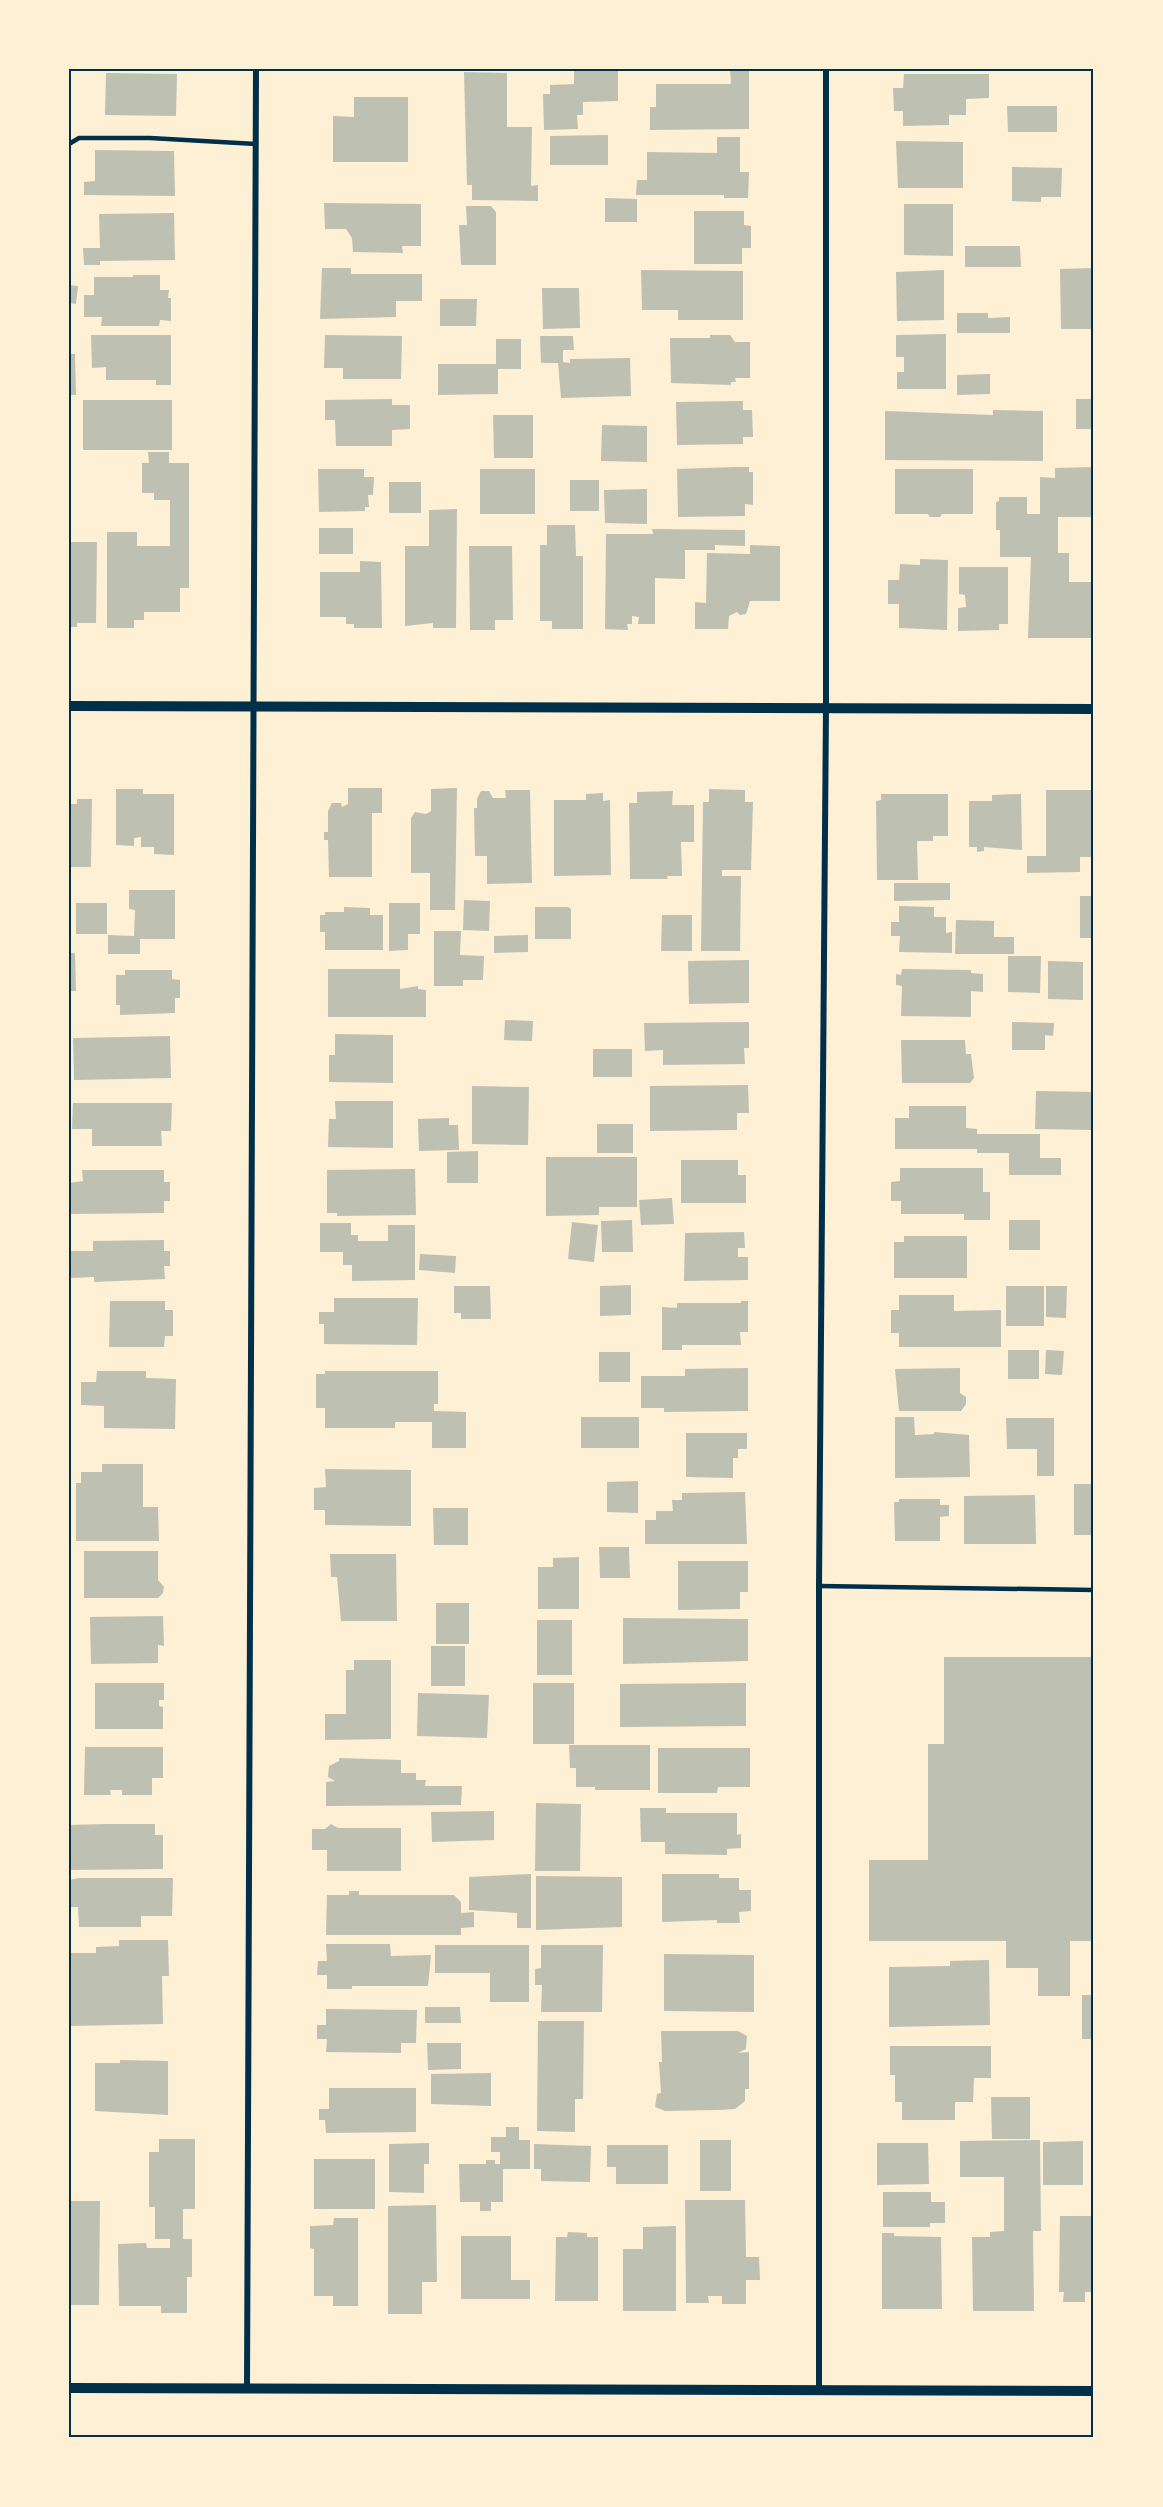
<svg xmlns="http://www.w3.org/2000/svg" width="1163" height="2507" viewBox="0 0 1163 2507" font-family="'Exo 2',sans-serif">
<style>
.building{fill:#bec0b2}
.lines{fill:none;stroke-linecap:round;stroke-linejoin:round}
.service{stroke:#003049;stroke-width:4.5}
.minor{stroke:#003049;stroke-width:6}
.tertiary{stroke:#003049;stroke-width:10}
.neatline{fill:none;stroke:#003049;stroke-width:2}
</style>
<rect width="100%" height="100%" fill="#fdf0d5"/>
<path class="building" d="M574,69H618V101L583,102V115H577L578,129L544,130L543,94H550V85L574,84Z
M730,69H749V129L650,130V107H656V84H731Z
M464,72L507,73V127H532L531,186L538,185V201L472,200V185H467Z
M106,73L177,74L176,116L105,115Z
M904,74H989V98L966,99V115H949V125L903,126V111H894L893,88H903Z
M354,97H408V162H333V116L354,117Z
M1007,106H1057V132H1008Z
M608,135V165H550V136Z
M717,137H740V172H749L748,198H724V195H636L637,180H647V152L717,153Z
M896,141L963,142V188H898Z
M95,150L174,151L175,196L84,195V182L95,181Z
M1012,167L1062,168L1061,197H1041V202L1012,201Z
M605,198L637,199V222H605Z
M324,203L421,204V246H402L403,253L353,252L352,238L346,229H325Z
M904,204H953V256L904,255Z
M466,206H491L496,212V265H461L459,225H467Z
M694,211H744V225L751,226V248H742V264H694Z
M174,213L175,260L100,261V265H84L83,248H100L99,214Z
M965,246H1020L1021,267H965Z
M322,268H351V274H422V301H396V317L320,319Z
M1094,268V329H1061L1060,269Z
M641,270L743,271V320H678V310H642Z
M944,270V320L897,321L896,272Z
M133,275H160V290H169L168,298H171V321L160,320L159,326H101L102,317H84V295H94V277H133Z
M69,285L78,286L76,304L69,303Z
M542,288H579L580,328L543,329Z
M440,299H477L476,326H440Z
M957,313H988V318L1010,317V333H957Z
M946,334V389H897V372H904V357H896V335Z
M91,335H171V385H156V380H106V367L92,368Z
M325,335L402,336L401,379H343V368H324Z
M710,335H730L735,342H750V378H735L736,382H731V385L671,383L670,338H710Z
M540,336H573L574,350H563V362L570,363V359L630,358L631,396L561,398L558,363H541Z
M496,339H521V369H498V394L438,395V364H496Z
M69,354H75L76,395H69Z
M990,374V394L957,395V375Z
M392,399V405H410V429L392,430V446H336L335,420H325V400Z
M1076,399H1094V429H1076Z
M83,400H172V450H83Z
M743,401V410H752L753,437H743V444L677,445L676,402Z
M993,410L1043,411V461L885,460V411L993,415Z
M493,415H533V458H494Z
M602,425L647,426V462L601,461Z
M148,452H169V463H189V588H180V612H144V620H134V628H107V532H137V546H170V500H154V493H142V463H149Z
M735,467H749V472H753V505L745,504V516L678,517L677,469Z
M1094,467V517H1058V553H1069V582H1091V638H1028L1031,557H1000V530H996V502L999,501V497H1027V514H1040V477L1055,478V468Z
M318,469H364V477H374L373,495H368L369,507H365V511L319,512Z
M480,469H535V514H480Z
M895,469H973V514H942L940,517H930L928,514H895Z
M570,480H599V511H570Z
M389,482H421V513H389Z
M647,489V524L605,523L604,490Z
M457,509L456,628H433V623L405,626V546H429V510Z
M547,525H575L576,556H583V629H552V621H540V545H547Z
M319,528H353V554H319Z
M652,529L745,530V546L715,545V550H685V579L655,578V624H638L639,617L632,616V624H627L628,630L605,629L606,534H653Z
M70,542H97L96,623H77V627H69Z
M750,545L780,546V601H750L746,614L740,615L737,612L729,616L728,629H695V602L706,603L707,553L750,554Z
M469,546H512L513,620H495V630H470Z
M920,559L948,560L947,630L899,628V604H888V580H899L900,564L920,565Z
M360,561L381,562L382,628H354V624H346V617H320V572H360Z
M959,567H1008V624H999V630L958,631V608L966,607L965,595L959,594Z
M348,788H382V813H372V877H329L328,840H324V832H328V811L332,803H341L342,807L348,804Z
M457,788L455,910H430V873H411V818L415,812L426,814L431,811V789Z
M116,789H143V794H174V855L154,854V847H141V837L134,838V846L116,845Z
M709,789L745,790V802H753L751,870H722V876H741L740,951H701L703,802H709Z
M505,790H530L532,883L487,884V856H475L474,808H477V799L481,791H489L493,798H506Z
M1046,790H1094V857H1080V872L1027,873V856H1046Z
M673,791L672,805H694V842H681L682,876H667L668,879H630L629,803H637V792Z
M603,793V801L610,800L611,875L554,876V800H586V794Z
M881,794H948V836H933V841H917L918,880H877L876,801L881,800Z
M1021,794L1022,850L984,847V851L977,852V847H969V801H992V795Z
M77,799H92L91,867H69V804H77Z
M894,883H950V900L894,901Z
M129,890H175V939H140V954H108V935L134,936L135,910L129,909Z
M1080,896H1094V938H1080Z
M464,900L490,901L489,931L463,930Z
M76,903H107V934H76Z
M389,903H420V934H408V950L389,951Z
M899,906L934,907V917H946V933L952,932V953L899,952L900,936H891V922H899Z
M344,907L370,908V915H383V950H325V932H320V915H325V912H344Z
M535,907H568L571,909V939H535Z
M662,915H692V951H661Z
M956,920L994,921V937H1014V954H955Z
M434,931H461L460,955L484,956L483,980H463V986H434Z
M528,935V952L494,953V936Z
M69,953H75L76,991H69Z
M1008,956H1041L1040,993L1008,992Z
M749,960V1003L689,1004L688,961Z
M1048,961L1083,962V1000L1048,999Z
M328,969H400V989L418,986V989L426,990V1017H328Z
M902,969L971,970V973L983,974V992L971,991V1017L901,1016L902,986L896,985V974L901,975Z
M125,970H172V979L180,980V998H175V1013L120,1015V1005H116V975H125Z
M505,1020L533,1021L532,1041L504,1040Z
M749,1022V1048H744L745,1064L663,1065V1050L645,1051L644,1023Z
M1012,1022L1054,1023L1053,1036L1045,1035V1050H1012Z
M335,1034L393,1035V1083L329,1082V1055H335Z
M170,1036L171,1078L74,1080L73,1038Z
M901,1040H965L966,1054H971L974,1078L970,1083H902Z
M593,1049H632V1077H593Z
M748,1085L749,1113H737V1130L650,1131V1086Z
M472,1086L529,1087L528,1145L472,1144Z
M1036,1091L1094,1092V1130L1035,1129Z
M335,1101H393V1148L328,1147L329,1119H336Z
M73,1103H172L171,1131H161L162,1146H92V1129H72Z
M909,1106H966V1128L977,1129V1134H1040V1158H1061V1175H1009V1153H977V1149H895V1118H909Z
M449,1118V1125H458L459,1150L419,1151L418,1119Z
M597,1124H633V1153H597Z
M478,1151V1183H447V1152Z
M546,1157H637V1207H599V1215L546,1216Z
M681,1160H738V1175H746V1203H681Z
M900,1168H983V1192H990V1220H964V1214H901V1201H891V1182L900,1181Z
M415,1169L416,1215L337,1216V1213H327V1170Z
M82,1170H164V1182H170V1201H164V1213L69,1214V1183L83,1181Z
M672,1198L674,1224L641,1225L639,1200Z
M632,1220L633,1252H602L601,1221Z
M1009,1220H1040V1250H1009Z
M572,1222L598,1225L594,1262L568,1259Z
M320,1223H351V1235H358V1241H388V1225H415V1280L352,1281V1265H343V1252H320Z
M744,1232L745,1248H738V1257H748V1280L684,1281L685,1233Z
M904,1236H967V1278H894V1242H904Z
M164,1240V1251H170V1266H164L165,1279L94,1282V1277L71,1278L70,1251H93V1241Z
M420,1254L456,1256L455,1273L419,1270Z
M631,1285V1315L600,1316V1286Z
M454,1286H490L491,1319H461V1313H454Z
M1006,1286H1044V1326H1006Z
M1046,1286H1067L1066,1318L1046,1317Z
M899,1295H954V1311L1001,1310V1347H899V1333H891V1310H899Z
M334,1298H418L417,1345L324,1344V1324H319V1312H334Z
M110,1301H165V1310H173V1336H165L164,1347H109Z
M741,1301H748V1332H740L741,1345H682V1350H662V1307L677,1308V1303H741Z
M1008,1350H1039V1379H1008Z
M1046,1350L1064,1351L1062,1375L1045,1374Z
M599,1352H630V1382H599Z
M748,1368V1411L664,1412V1408H641V1376H685V1369Z
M960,1368V1393L966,1397V1404L961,1411H899L895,1369Z
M97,1371H146V1378L176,1379L175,1429L104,1428V1406L81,1405V1382H96Z
M325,1371H438V1404H434V1411L466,1412V1448H432V1422H395V1428H325V1408H316V1374H325Z
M581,1417H639V1448H581Z
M895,1417H914L915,1435L934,1434V1432L969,1435L970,1477L895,1478Z
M1006,1418H1054V1476H1037V1449H1007Z
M686,1433H747V1449H738V1458H733V1478L686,1477Z
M102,1464H143V1507H158L159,1541H76V1483H81V1472H102Z
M325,1469L411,1470V1526L325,1525V1510H314V1488L326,1487Z
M638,1481V1513L607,1512V1482Z
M1074,1484H1094V1535H1074Z
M745,1492L747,1544H645V1520H656V1511H673L672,1500H682V1493Z
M1035,1495L1036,1544H964V1496Z
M899,1499H940V1505H949V1516L940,1517V1541H895L894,1502H899Z
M433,1508H468V1545H434Z
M599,1547H629L630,1578H600Z
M84,1551H158V1580L164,1587L163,1593L158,1598H84Z
M330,1554H396L397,1621H341L337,1577H331Z
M579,1557V1609H538V1567H553V1558Z
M678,1561H748V1592H740V1609L678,1610Z
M436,1603H469V1644H436Z
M163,1616L164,1646L158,1645V1663L91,1664L90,1617Z
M623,1618L748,1619V1661L623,1664Z
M537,1620H572V1675H537Z
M431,1646H465V1686H431Z
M944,1657H1094V1941H1070V1996H1038V1968H1006V1941H869V1860H928V1744H944Z
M354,1660H391V1739L325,1740V1714H346V1670H354Z
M95,1683H164V1700H159V1706L163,1707V1729H95Z
M533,1683H574V1744H533Z
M746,1683V1726L620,1727V1684Z
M418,1693L489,1695L487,1738L417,1736Z
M569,1745H650V1790H595V1787H576V1768H570Z
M85,1747H163V1778H152V1795H122V1790H110L111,1795H84Z
M658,1748H750V1787H718L717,1793H658Z
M339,1758L401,1760V1773H416V1780H426L425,1786H462L461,1805L326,1806V1782L335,1781L328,1777L329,1766L339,1761Z
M536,1803L581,1804L580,1871H535Z
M640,1808H666V1813H737V1835L741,1834V1848L727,1849V1855L665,1854V1842H641Z
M494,1811V1840L432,1842L431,1812Z
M106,1824H155V1835H163V1869L69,1870V1825Z
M331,1824L338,1828H401V1871H327V1850H312V1829H325Z
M531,1874V1928H517V1913L469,1910V1877Z
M662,1874H719V1878H739V1890H751V1911L739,1912L740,1923H717V1920L662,1922Z
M536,1876L622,1877V1927L536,1930Z
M79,1878H173L172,1916H141V1927H79L78,1907H69V1880Z
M349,1891H359V1895H454L461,1902V1913L474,1912V1927L461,1928V1935H326L327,1895H349Z
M119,1940H168L169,1976H162L163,2024L71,2026L70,1953H96V1947L119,1946Z
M326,1944H390L391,1956L431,1955L428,1986H352V1989H327V1975H317L318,1961H327Z
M435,1945H529V2002H490V1973H435Z
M541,1945H603L602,2012H541L542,1985H535V1969L541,1968Z
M664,1954L754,1955V2012L664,2011Z
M989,1960L990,2025L889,2027V1967L950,1966V1961Z
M1082,1995H1094V2039H1082Z
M425,2007H460L461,2023H425Z
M326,2009L417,2010L416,2043H401V2053L326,2052L327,2039H317V2025H326Z
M538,2021H584L583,2099H575V2132L537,2131Z
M661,2031H738L747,2036L746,2049L738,2053L749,2052V2089H745V2101L735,2109L718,2110L665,2111L655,2107L657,2094L661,2093L659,2062H662Z
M427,2043H461V2069L428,2070Z
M890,2046H991V2078H974L973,2102H955V2120H902V2102H895V2075H890Z
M120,2060L168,2061V2115L95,2111V2063H120Z
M491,2073V2106L431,2104V2074Z
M329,2088H416V2132L326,2133L325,2120H319V2109H329Z
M991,2097H1030V2139H992Z
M506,2127H519V2140H530V2169H503V2202H491V2211H480V2202H460L459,2164H486V2160H495V2164H500V2152H491V2137H506Z
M159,2139H195V2209H183V2239H192V2277H187V2313H161V2306H119L118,2244L146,2243L147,2248H170V2239H155V2207H149V2152H159Z
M700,2140H731V2191H700Z
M1040,2140L1041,2231H1033L1034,2311H973L972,2237H990V2232L1004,2231V2177H960V2141Z
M1083,2141V2185H1043V2142Z
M429,2143V2164H424V2193L389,2192V2144Z
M877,2143H928L929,2184L877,2185Z
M534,2144L591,2146L590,2182L541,2181V2169H534Z
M607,2145H668V2184H616V2167H607Z
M314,2159H375V2209H314Z
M883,2192H931V2202H945V2223H930V2227H883Z
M685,2200H745L746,2257H759L760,2280H746V2304H722V2296H708L709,2303H686Z
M69,2201H100L99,2305H69Z
M436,2205L437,2282H422V2314H388V2206Z
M1060,2216H1094V2292H1085V2302H1063L1064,2292H1059Z
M334,2218H358V2306H333V2296H314V2249L310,2248V2226L333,2225Z
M676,2226V2311H623V2249H643V2227Z
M568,2232L587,2233V2237H598V2301H555L556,2237H567Z
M882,2233H894V2236L941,2237L942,2309H882Z
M461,2236H511V2280H530V2299H461Z"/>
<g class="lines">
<path class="service" d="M69,144L79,138H150L256,144
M819,1586L1094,1590"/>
<path class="minor" d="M247,2388L256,69
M819,2389V1586L826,706V69"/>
<path class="tertiary" d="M69,706L1094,709
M69,2388L1094,2391"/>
</g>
<rect width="1163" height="2507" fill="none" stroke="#fdf0d5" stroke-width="141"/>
<rect x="70" y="70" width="1022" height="2366" class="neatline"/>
</svg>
